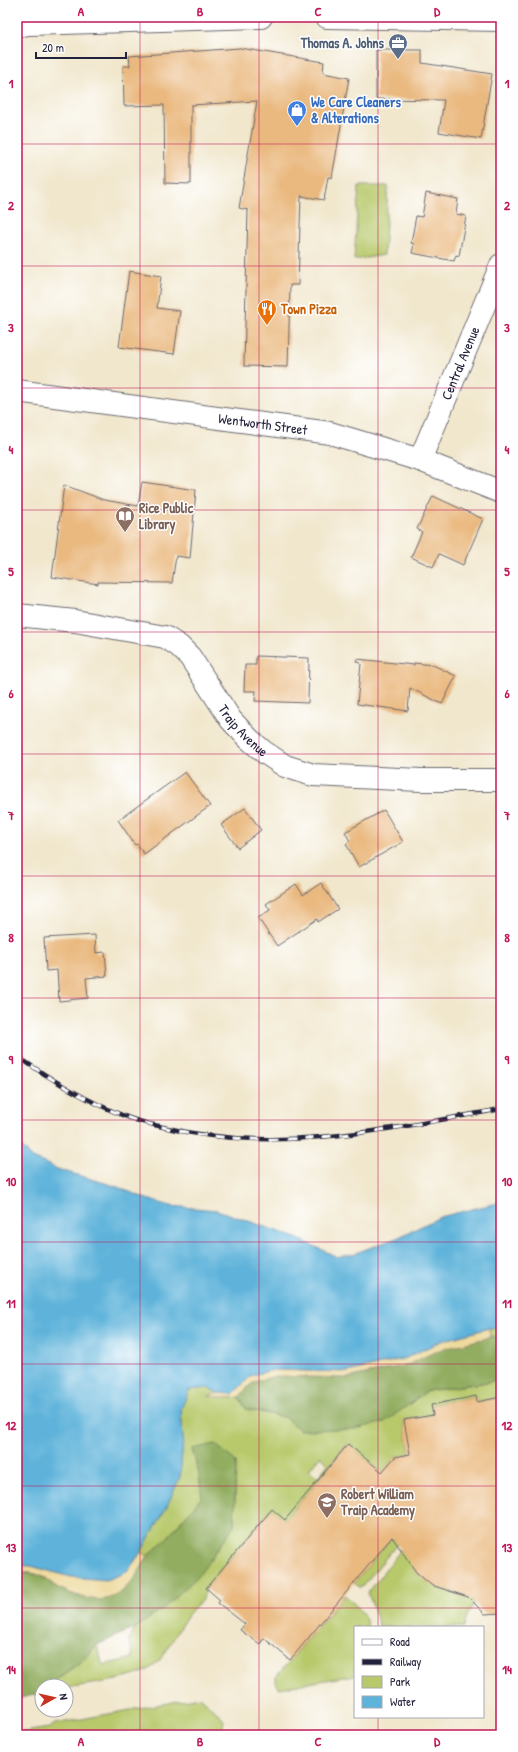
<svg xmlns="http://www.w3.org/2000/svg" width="518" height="1752" viewBox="0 0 518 1752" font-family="'Patrick Hand',sans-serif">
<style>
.green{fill:#b8c96c;stroke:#6d7654;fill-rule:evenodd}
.forest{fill:#92ad60;stroke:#5a684e}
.sand{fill:#eeda9e;stroke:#887e6c}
.water{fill:#5eb3da;stroke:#406a8a}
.building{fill:#eab980}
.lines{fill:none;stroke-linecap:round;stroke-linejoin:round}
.street-casing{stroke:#6a676e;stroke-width:24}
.secondary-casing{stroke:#6a676e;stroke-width:24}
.street{stroke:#fff;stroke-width:22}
.secondary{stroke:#fff;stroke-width:22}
.rail-casing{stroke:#22223b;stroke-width:4.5}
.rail{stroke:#fff;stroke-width:3;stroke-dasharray:9;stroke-linecap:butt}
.grid{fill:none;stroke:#c2185b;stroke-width:1;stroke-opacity:0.55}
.labels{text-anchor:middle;stroke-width:3;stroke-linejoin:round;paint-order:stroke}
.service-label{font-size:14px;font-weight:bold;fill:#4e5e75;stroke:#fff;text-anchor:end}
.shop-label{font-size:14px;font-weight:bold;fill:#366cbe;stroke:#fff;text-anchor:start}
.food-label{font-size:14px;font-weight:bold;fill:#c56008;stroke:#fff;text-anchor:start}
.street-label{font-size:14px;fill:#22223b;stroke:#fff}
.education-label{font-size:14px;font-weight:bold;fill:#785e54;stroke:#fff;text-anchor:start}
.neatline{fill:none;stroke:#c2185b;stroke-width:1.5}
.grid-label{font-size:13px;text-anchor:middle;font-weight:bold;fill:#c2185b}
</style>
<rect width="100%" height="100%" fill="#fff"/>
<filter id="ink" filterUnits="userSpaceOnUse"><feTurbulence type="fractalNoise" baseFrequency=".025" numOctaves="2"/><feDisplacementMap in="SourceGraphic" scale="8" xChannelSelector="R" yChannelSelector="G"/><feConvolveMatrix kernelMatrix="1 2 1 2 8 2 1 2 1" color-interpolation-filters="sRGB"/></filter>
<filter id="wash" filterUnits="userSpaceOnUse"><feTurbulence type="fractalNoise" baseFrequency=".012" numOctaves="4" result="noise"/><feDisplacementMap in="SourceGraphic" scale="16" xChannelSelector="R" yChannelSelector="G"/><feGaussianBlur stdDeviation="0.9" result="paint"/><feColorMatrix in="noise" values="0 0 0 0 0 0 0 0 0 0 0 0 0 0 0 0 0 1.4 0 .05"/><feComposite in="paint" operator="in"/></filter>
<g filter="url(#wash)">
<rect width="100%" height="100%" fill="#f1e7cd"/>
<path class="green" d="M359,186H388L384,255L354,260Z
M501,1327V1336L490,1337L489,1328Z
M501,1380V1397L477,1402L476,1396L431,1405L433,1415L404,1420L410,1454L395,1457L382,1472L347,1444L285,1520L271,1509L206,1588C205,1600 194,1606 188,1615C176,1631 169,1652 154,1666C137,1680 89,1684 66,1688V1686H47L82,1661L97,1645L103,1665L133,1658L129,1640L135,1628L165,1607L234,1526L236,1462L192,1449L199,1474L202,1497L168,1537L148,1556L141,1552L166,1508L180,1477L183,1439L181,1409L189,1390L207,1388L219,1393L209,1396L231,1398L239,1397L246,1409L284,1417L300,1430L407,1406L427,1391ZM320,1456L328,1464L318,1477L309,1470Z
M391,1538L398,1543L361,1588L354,1583Z
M403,1547L416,1572L431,1585L471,1598L474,1604L467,1616L464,1627H378L377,1618L368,1593Z
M345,1595C357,1607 364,1610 368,1627H355V1675L279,1688L276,1685V1677Z
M200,1697L220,1715L224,1721L221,1735H17V1733L49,1728L55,1724Z"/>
<path class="forest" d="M501,1336V1380L427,1391L385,1422L354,1429L300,1430L284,1417L246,1409L239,1397L253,1382L275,1376L348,1378L407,1365L439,1350L490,1337Z
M215,1444L236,1462L234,1526L199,1575L165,1607L135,1628L97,1645L82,1661L47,1686H42V1689L36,1694L17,1699V1572L39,1575L55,1586L76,1596L103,1600L138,1573L148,1556L168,1537L202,1497L199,1474L192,1449Z"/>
<path class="sand" d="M489,1328L490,1337L439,1350L407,1365L347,1378L275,1376L253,1382L239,1397L231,1398L208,1396L219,1393L233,1394L252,1375L274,1370L348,1372L406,1358L441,1341Z
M141,1552L148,1556C124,1599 107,1611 59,1588C52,1585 46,1577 39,1575C32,1572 24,1573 17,1572V1565L31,1566L71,1577L127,1572Z"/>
<path class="water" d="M17,1143L33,1158L60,1170L115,1186L147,1199L171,1206L217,1210L294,1237L338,1257L353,1254L399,1237L440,1217L501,1202V1327L489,1328L441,1341L406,1358L348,1372L274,1370L252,1375L233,1394L219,1393L207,1388L189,1390L181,1409L183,1439L180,1477L166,1508L141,1552L127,1572L106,1580L71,1577L31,1566L17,1565Z"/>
<g id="blocks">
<path class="building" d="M240,48L324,62L323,73L349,78L332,178L328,177L324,200L301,196L298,285H290L288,367L244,366L248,210L239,208L257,101L191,105V184L165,183L164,105L124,106L123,66H130L129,56Z
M376,50H422V63L492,74L481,139L439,132L444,100L376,99Z
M426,193L458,199L456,214L466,216L459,256L456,255L454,261L412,253L414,244L411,243L416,216L422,217Z
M129,271L161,276L157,308L180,311L174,354L119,347Z
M142,482L196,490L190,558L176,556L172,583L98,582V584L52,577L64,485L104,500L138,506Z
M433,496L483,519L463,565L439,554L433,567L411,557L422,532L417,529Z
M256,656L309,658L308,703L255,701L256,691H244L245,665H256Z
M357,659L414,665V663L433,665L456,676L442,704L410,688L408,711L357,704L361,664L356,661Z
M185,772L210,806L144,854L137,844L135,845L118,820Z
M245,808L261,830L238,848L221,825Z
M384,810L403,842L359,867L346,844L350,841L345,832Z
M321,883L338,909L318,922L317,919L277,946L258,918L270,910L266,904L296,884L303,895Z
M95,935L96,953L105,952L107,976L86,978L88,998L59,1001L57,970L46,971L44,938Z
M476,1396L477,1402L501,1397V1613L485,1614L468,1597L431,1585L416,1572L392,1537L290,1660L264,1638L260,1644L240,1630L245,1624L218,1603L220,1600L206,1588L272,1509L285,1520L348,1444L382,1472L395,1457L410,1454L404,1420L433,1415L431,1405Z"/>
</g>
</g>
<g filter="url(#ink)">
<use href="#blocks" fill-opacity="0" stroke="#6a676e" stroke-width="1"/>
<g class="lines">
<g class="street-casing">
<g id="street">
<path d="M327,17L501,20"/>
<path d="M17,26L29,24L261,17"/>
<path id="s1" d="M420,460L501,265"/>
<path id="s2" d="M17,615L75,621L165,637L179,646L190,657L231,720L249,739L264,752L285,766L313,775L421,780H501"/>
</g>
</g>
<g class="secondary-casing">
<g id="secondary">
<path id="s3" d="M17,391L330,433L420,460L501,492"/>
</g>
</g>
<use href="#street" class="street"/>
<use href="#secondary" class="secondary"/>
<g class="rail-casing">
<path id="rail" d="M17,1056C50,1079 85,1100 122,1115C135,1121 149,1124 163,1127C274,1155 390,1129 501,1109"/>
</g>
<use href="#rail" class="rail"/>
</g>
</g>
<path class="grid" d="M140,17V1735M259,17V1735M378,17V1627M17,144H501M17,266H501M17,388H501M17,510H501M17,632H501M17,754H501M17,876H501M17,998H501M17,1120H501M17,1242H501M17,1364H501M17,1486H501M17,1608H501M378,1717V1735"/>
<defs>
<g id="office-pin" transform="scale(1)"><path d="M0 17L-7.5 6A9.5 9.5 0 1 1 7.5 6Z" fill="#5c6f8a" stroke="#fff"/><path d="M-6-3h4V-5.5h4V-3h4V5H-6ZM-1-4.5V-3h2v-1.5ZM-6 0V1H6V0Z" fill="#fff"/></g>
<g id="shop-pin" transform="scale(1)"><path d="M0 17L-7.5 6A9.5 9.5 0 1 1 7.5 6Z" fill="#3f7fe0" stroke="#fff"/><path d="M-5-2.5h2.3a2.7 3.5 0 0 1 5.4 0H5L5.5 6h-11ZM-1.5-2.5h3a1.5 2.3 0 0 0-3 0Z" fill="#fff"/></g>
<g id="restaurant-pin" transform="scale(1)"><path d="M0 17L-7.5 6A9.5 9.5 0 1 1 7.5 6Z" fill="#e8710a" stroke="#fff"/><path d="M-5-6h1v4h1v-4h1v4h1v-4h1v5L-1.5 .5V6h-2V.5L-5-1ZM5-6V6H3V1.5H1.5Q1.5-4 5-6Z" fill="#fff"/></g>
<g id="library-pin" transform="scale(1)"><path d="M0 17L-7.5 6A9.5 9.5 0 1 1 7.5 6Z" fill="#8d6e63" stroke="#fff"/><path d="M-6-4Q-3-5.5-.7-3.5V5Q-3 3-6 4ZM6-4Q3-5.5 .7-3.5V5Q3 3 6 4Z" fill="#fff"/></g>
<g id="school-pin" transform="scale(1)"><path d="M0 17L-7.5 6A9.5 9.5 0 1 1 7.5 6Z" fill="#8d6e63" stroke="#fff"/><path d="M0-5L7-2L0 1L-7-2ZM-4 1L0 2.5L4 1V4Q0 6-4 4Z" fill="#fff"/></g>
</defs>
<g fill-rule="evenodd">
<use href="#office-pin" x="398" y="43"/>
<use href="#shop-pin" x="297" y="110"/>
<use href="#restaurant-pin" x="267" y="309"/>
<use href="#library-pin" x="125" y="516"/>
<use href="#school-pin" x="327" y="1502"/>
</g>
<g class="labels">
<g class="service-label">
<text x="384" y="48">Thomas A. Johns</text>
</g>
<g class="shop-label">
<text x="311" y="107">We Care Cleaners<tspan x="311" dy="16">&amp; Alterations</tspan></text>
</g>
<g class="food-label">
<text x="281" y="314">Town Pizza</text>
</g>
<g class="street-label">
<text dy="5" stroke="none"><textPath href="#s1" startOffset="105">Central Avenue</textPath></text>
<text dy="5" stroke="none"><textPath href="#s3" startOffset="248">Wentworth Street</textPath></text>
<text dy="5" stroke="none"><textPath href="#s2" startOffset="273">Traip Avenue</textPath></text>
</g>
<g class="education-label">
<text x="139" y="513">Rice Public<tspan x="139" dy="16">Library</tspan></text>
<text x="341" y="1499">Robert William<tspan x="341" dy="16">Traip Academy</tspan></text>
</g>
</g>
<rect width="518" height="1752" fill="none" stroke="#fff" stroke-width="44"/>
<rect x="354" y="1626" width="130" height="92" fill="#ffffff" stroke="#a7a7b1"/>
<rect x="362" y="1639" width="20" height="6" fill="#ffffff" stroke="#a7a7b1"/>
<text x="390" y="1646" font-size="12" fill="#22223b">Road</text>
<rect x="362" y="1659" width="20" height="6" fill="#22223b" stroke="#a7a7b1"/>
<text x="390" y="1666" font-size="12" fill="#22223b">Railway</text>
<rect x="362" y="1676" width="20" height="12" fill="#b8c96c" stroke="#a7a7b1"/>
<text x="390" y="1686" font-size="12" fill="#22223b">Park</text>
<rect x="362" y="1696" width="20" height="12" fill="#5eb3da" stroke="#a7a7b1"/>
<text x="390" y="1706" font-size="12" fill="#22223b">Water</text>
<g transform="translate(54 1698) rotate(82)"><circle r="19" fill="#ffffff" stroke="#a7a7b1"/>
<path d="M0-3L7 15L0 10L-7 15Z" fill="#c8321e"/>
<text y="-6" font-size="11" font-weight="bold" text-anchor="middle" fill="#22223b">N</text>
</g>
<path d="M36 52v6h90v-6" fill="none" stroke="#22223b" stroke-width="2"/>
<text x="42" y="52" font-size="12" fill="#22223b" stroke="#ffffff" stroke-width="3" paint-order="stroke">20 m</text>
<rect x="22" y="22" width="474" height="1708" class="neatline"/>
<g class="grid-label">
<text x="81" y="16">A</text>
<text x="200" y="16">B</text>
<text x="318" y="16">C</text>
<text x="437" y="16">D</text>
<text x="11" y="88">1</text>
<text x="507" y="88">1</text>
<text x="11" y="210">2</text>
<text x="507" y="210">2</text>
<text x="11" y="332">3</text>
<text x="507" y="332">3</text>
<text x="11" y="454">4</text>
<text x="507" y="454">4</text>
<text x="11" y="576">5</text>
<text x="507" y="576">5</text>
<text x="11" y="698">6</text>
<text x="507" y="698">6</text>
<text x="11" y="820">7</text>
<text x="507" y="820">7</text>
<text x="11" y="942">8</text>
<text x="507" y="942">8</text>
<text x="11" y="1064">9</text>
<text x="507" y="1064">9</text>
<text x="11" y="1186">10</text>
<text x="507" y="1186">10</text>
<text x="11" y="1308">11</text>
<text x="507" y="1308">11</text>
<text x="11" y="1430">12</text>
<text x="507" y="1430">12</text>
<text x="11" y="1552">13</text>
<text x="507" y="1552">13</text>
<text x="11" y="1674">14</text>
<text x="507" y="1674">14</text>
<text x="81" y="1746">A</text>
<text x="200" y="1746">B</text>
<text x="318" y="1746">C</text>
<text x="437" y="1746">D</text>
</g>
</svg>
